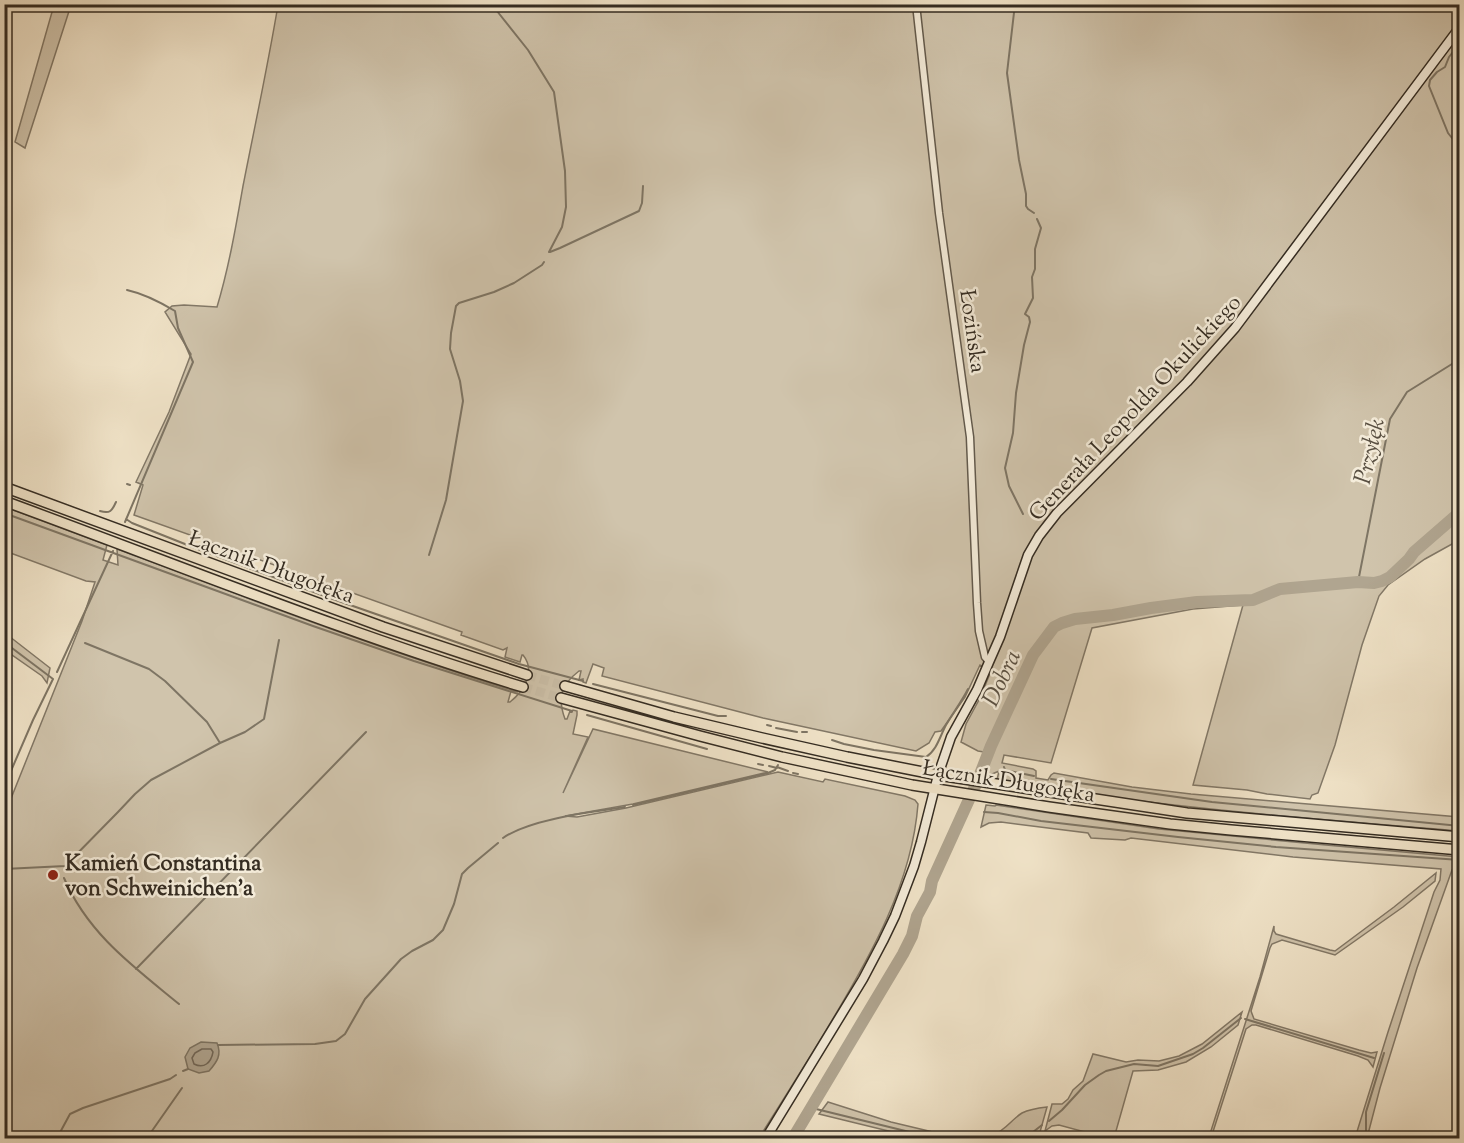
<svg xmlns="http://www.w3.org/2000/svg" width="1464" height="1143" viewBox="0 0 1464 1143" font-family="'Sorts Mill Goudy',serif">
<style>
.green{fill:#d0c4ac;stroke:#827867;stroke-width:1.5}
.water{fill:#b0a590;stroke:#7e7564;stroke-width:1.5}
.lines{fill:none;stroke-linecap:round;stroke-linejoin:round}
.shore{stroke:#726859;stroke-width:1.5}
.stream{stroke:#7e7564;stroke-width:2}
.river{stroke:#b0a590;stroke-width:12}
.primary-tunnel{stroke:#cabea7;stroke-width:9;stroke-dasharray:9 4.5;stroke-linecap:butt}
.street-casing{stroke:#635a4c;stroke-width:9}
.secondary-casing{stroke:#342c22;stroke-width:11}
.primary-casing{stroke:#342c22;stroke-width:12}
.street{stroke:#f5eddb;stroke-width:6}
.secondary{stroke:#f5eddb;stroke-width:8}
.primary{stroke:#f0e3c8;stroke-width:9}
.poi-dot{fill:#8f2418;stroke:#f5eddb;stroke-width:2}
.labels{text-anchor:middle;stroke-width:5;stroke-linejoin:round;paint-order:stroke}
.street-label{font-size:22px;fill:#342c22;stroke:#f5eddb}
.poi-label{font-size:22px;font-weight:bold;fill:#342c22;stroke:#f5eddb;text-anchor:start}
.water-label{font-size:24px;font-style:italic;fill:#595043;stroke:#f5eddb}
</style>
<rect width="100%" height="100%" fill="#f0e3c8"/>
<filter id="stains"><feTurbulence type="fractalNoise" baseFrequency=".00333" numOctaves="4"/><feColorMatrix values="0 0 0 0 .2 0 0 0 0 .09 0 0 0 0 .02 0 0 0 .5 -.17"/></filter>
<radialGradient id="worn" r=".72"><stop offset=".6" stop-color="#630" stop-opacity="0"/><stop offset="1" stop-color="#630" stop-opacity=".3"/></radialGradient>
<path class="green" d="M54,5H71L25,148L15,142Z
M278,5H1459V541L1458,543L1452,544L1425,559L1388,585L1379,596L1362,645L1335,745L1318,793L1312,795L1310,799L1267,794L1247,790L1193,785L1243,605L1193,609L1092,628L1051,763L1004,755L1002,763L1033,769L1036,771V778L1048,780L1051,775L1054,773L1132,787L1191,794L1459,817V831C1340,821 1220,812 1101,796C1066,792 1032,785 997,780L999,771L992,774V776L981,774L990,753L978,751L961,742L966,724L980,698L991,671L980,665L965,697L941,731L935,732L929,743L916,751L763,718L602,676L604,668L593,664L586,683L583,682V679L579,680L581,671H579C561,685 557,697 565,719H567L570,711L572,712L573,710L577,711V715L573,734L588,737L563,793L593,729L768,772L633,804L565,816L577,817L626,808L778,772L823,782L825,779L905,796L915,800L918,804C912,883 871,955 831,1022C808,1061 783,1100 759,1138H5L4,816L82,621L95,582L86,581L5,551V507L107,545L103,560L118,565L117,549C249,599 382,650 518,692L511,691L508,702H510C524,691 536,671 523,655H522L520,662L505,657L507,648L503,650L461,635L462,632L134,515L143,485L136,482L169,412L191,354L165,312L172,306L184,305L217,307C229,267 236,226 243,186C255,125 268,65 278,5Z
M5,633L50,668L47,683L42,676L5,650Z
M986,805L995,806L996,805L1159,829L1326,845L1459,857V870H1452L1417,968L1380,1088L1367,1138H1355L1388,1032L1434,892L1440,880L1441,869L1293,857L1131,838L1125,840L1091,838L1088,833L1001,822L989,823L981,827Z
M1436,873L1435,881L1403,907L1335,955L1282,940L1272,944L1270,948L1251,1011L1254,1019L1359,1050L1371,1053L1377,1052L1373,1067L1368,1060L1358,1056L1256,1025H1252L1246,1029L1211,1138L1209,1137L1260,977L1274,926V931L1276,934L1330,950L1335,951L1394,907Z
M1242,1012L1238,1025L1211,1047L1186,1062L1158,1070L1133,1071L1114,1138H1115H1107L1059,1125L1052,1126L1045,1131L1052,1104H1062L1068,1099L1073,1090L1083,1081L1093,1054L1126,1062L1138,1060L1159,1061L1179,1056L1202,1044Z
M828,1102L891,1122L958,1138H917L819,1114Z
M1047,1107L1040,1132L1026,1138H991L993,1135C1006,1130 1011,1120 1022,1113C1030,1109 1038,1108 1047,1107Z"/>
<path class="water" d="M201,1042L217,1043C222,1055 217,1062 209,1071L199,1073L188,1069L185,1057L190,1048Z"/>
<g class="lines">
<path class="shore" d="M202,1049H211L213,1052C211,1063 204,1069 194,1064L192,1058L195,1053Z"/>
<path class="stream" d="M1015,4L1007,73L1019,160L1026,194V206L1028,209L1034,213
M493,6L528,50L554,92L565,171L566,207L562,227L549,252
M1460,43L1449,57L1445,67L1437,72L1430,80L1429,86L1448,133L1460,148
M550,252L560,248L639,211L642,203L643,186
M127,484L130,485
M100,511C110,514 112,511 116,502
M4,513L313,626L414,661L572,711
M1023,514L1009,486L1005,468L1013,433L1016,393L1024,345L1030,322L1029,317L1025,314L1033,298L1032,277L1035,269V249L1041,228L1037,219
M126,519L132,523L195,548L330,598L519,664L583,681
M125,522L193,362L178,328L175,311C160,302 145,294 127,290
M429,555L446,500L463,401L460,381L450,349L451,333L456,306L459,303L494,292L514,283L542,265L544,262
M1358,582L1390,419L1407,392L1460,359
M4,642L53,679L33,720L4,787
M85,643L149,669L165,681L207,722L220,743
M57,672L113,551
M593,684L718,716H726
M587,715L707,749
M767,725L771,726
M776,728L797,732
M802,732H807
M832,740L844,744L874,750L926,757C937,750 940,736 946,725C953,713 962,701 968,689
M758,764L763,765
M769,766L777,768
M777,767L788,771
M1004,767L1005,770L1034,776
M793,773L798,774
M1051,779L1212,802L1460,826
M633,805L768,773L775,770L778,765
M984,812L998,813L1041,821L1178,837L1276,847L1460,860
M503,838C530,819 592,812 625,807
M4,869L65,866L118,812L135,794L151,780L220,743L245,732L264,719L279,640
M64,878C88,934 134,967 179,1004
M136,969L366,732
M1245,1019L1374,1058
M218,1045L315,1044L336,1041L345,1034L365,999L401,959L412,951L433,940L443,930L454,904L462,874L468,868L498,843
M183,1071L188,1069
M812,1108L934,1138
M1049,1121L1062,1110L1085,1085L1099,1075L1106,1071L1134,1064L1158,1066L1193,1054L1203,1048L1241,1018
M1366,1132V1112L1384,1053
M57,1138L70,1114L83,1108L170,1079L176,1075
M147,1138L182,1088
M1017,1138L1033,1132L1042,1125"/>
<path class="river" d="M793,1138L903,954L912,936L917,916L930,892L932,881L977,782L991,746L1033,655L1054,627L1062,623L1075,619L1113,615L1151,608L1197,602L1253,600L1280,589L1358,582L1374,583L1382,581L1390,577L1409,559L1414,552L1460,512"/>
<path class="primary-tunnel" d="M527,675L565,686
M523,687L561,698"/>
<g class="street-casing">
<path id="street" d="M916,4L939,213L970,437L977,603L979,631L985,657L989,662"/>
</g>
<g class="secondary-casing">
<path id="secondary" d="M766,1138L863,979L883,941L895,916L914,866L921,842L938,775L951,737L977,690L989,662L1000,637L1028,555L1039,536L1057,513L1187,382L1235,328L1460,27"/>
</g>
<g class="primary-casing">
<path id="primary" d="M4,487L383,627L527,675
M4,501C176,564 347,634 523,687
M565,686L674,717L762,738L847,757L938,775L1187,813L1460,837
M561,698L700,736L782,757L912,785L1049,807L1170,824L1231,830L1460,850"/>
</g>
<use href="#street" class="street"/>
<use href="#secondary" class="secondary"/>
<use href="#primary" class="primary"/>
</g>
<circle class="poi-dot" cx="53" cy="875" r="6"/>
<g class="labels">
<g class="street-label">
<text transform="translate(974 331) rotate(82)" y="8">Łozińska</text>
<text transform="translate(1134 407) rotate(-47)" y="8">Generała Leopolda Okulickiego</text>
<text transform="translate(272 566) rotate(20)" y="8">Łącznik Długołęka</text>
<text transform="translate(1009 780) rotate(9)" y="8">Łącznik Długołęka</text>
</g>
<g class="poi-label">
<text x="65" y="870">Kamień Constantina<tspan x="65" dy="25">von Schweinichen'a</tspan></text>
</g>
<g class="water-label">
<text transform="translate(1369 451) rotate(-77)" y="8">Przyłęk</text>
<text transform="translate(1001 678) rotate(-65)" y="8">Dobra</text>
</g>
</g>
<rect width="1464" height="1143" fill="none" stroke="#f0e3c8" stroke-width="24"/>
<rect x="6" y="6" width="1452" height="1131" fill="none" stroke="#342c22" stroke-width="3"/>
<rect x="12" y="12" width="1440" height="1119" fill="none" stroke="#342c22" stroke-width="1.5"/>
<rect width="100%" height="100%" filter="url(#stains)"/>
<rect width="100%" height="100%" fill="url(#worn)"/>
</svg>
